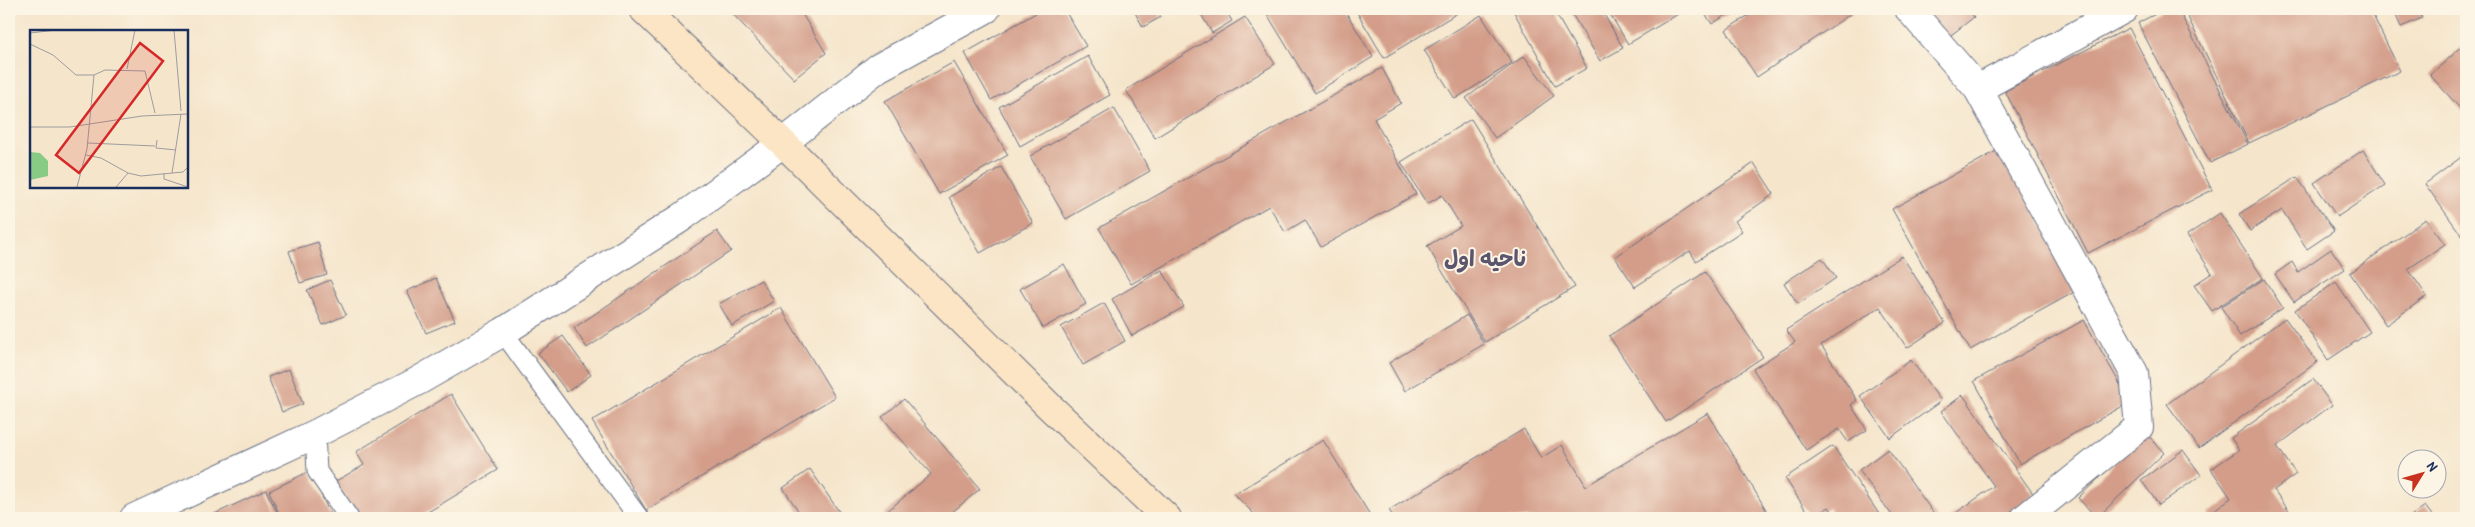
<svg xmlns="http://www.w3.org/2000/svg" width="2475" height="527" viewBox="0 0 2475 527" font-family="'Patrick Hand','Playpen Sans Arabic',sans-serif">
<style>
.building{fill:#d39d89}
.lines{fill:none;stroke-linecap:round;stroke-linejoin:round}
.service-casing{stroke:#676f84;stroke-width:21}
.minor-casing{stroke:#676f84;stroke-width:30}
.secondary-casing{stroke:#676f84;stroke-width:30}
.service{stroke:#fff;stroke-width:19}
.minor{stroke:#fff;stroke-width:28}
.secondary{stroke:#fce5c4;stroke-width:28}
.labels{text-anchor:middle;stroke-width:4;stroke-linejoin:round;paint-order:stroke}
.district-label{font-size:22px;font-weight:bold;fill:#5b566d;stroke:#fcf5e5}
.inset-road{fill:none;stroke:#9e9c9f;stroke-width:1}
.view{fill:#d62828;fill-opacity:0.15;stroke:#d62828;stroke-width:2.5}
.inset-edge{fill:none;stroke:#1b2f5e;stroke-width:2.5}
</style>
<rect width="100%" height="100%" fill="#fcf5e5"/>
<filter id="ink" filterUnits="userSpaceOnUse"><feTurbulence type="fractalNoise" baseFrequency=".02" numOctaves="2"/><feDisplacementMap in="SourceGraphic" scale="10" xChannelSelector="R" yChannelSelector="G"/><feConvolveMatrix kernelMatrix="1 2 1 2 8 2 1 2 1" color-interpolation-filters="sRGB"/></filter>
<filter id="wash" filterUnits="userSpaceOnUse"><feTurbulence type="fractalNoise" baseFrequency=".0096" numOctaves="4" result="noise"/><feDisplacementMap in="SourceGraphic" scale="20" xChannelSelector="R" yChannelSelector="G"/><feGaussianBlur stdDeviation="1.12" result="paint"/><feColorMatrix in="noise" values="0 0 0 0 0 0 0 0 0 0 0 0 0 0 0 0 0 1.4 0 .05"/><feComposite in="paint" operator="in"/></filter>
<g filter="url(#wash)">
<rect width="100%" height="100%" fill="#f5e5cb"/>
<g id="blocks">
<path class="building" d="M728,9H799L826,53L794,79Z
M1043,9H1064L1086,46L991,100L965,53Z
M1133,9H1156L1161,17L1143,27Z
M1198,9H1225L1232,21L1212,33Z
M1264,9H1344L1373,57L1315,93Z
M1355,9H1464L1384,58Z
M1519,9H1553L1587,68L1555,86L1514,12Z
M1569,9H1601L1623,48L1600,61Z
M1607,9H1684L1685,10L1628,44Z
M1702,9H1736L1712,24Z
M1758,9H1858L1757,77L1726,30Z
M1922,9H1968L1974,17L1946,39Z
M2165,9H2178L2248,144L2210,163L2138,23Z
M2184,9H2370L2400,71L2249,143Z
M2393,9H2418L2422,18L2401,27Z
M1481,15L1512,63L1455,99L1424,50Z
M1245,17L1275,64L1155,138L1126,90Z
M2129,28L2212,190L2088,253L2005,91Z
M2466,43V115L2430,75Z
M1088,56L1110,95L1020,146L999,107Z
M1524,56L1554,96L1495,138L1466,98Z
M954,62L1008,155L939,194L885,101Z
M1382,68L1401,103L1374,119L1416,194L1321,247L1305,220L1285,232L1269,206L1131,284L1099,228Z
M1114,108L1150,171L1066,219L1030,156Z
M1471,119L1575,287L1485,342L1427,246L1461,226L1442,195L1427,204L1401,162Z
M2000,149L2078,290L1970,350L1892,209Z
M2363,150L2385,185L2337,217L2314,183Z
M2464,155L2466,233L2462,236L2425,184Z
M1754,163L1774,194L1735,221L1742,231L1696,261L1690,251L1635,287L1615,257Z
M1001,167L1033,223L980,253L949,197Z
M2297,177L2334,231L2307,249L2282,210L2250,231L2239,214Z
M2220,213L2263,278L2212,311L2194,285L2212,273L2187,235Z
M2426,219L2445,244L2408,269L2427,296L2386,325L2350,273Z
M717,231L731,251L587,348L574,328Z
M318,242L327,275L300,283L289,251Z
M2331,249L2345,269L2294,302L2275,274L2292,262L2298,272Z
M1902,256L1945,323L1907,348L1880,307L1821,345L1857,400L1851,405L1867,430L1848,442L1839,429L1806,450L1753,369L1795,342L1786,330Z
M1822,258L1836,278L1798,304L1784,283Z
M1064,264L1086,304L1043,328L1020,289Z
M1162,270L1184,307L1132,336L1112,299Z
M1705,272L1763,357L1666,422L1609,336Z
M436,278L455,321L426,333L407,291Z
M2264,279L2283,308L2240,336L2221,307Z
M330,280L346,315L323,325L307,290Z
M761,280L774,301L732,326L719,304Z
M2336,282L2370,332L2328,360L2295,310Z
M1104,303L1125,341L1083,365L1061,327Z
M781,308L835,397L646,510L592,421Z
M1467,315L1484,344L1405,391L1389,363Z
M2285,318L2317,362L2199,448L2167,404Z
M2084,320L2130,402L2020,464L1974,381Z
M563,336L591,375L567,392L538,353Z
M1911,360L1941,401L1890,438L1860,396Z
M289,369L303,404L282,412L268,377Z
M2313,379L2332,405L2277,446L2296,474L2274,490L2294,518H2211L2208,514L2231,498L2211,469L2239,450L2231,438Z
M451,394L498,470L418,518H358L336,481L364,465L356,452Z
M1963,395L2034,495L2002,518H1949L1994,486L1941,411Z
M904,399L980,489L945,518H887L884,514L931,474L882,417Z
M1708,413L1771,518H1394L1389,510L1524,429L1541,458L1562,445L1586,486Z
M2146,433L2164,453L2097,518L2078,498Z
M1323,440L1372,518H1258L1234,494Z
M1833,446L1879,514L1873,518H1837L1829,507L1811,518L1785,478Z
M1888,449L1937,518H1894L1859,470Z
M2183,450L2201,475L2159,505L2141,480Z
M810,469L842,516L839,518H803L783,488Z
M310,471L332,518H281L269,491Z
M266,490L280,518H206Z
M2425,506L2434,518H2408Z"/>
</g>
</g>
<g filter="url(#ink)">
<use href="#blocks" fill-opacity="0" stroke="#676f84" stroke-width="1"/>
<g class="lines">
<g class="service-casing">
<path id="service" d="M503,332L639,518
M315,434L317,471L349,518"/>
</g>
<g class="minor-casing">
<path id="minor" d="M1909,9L1978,89L2134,373L2139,427L2025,518
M1978,89L2124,9
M134,518L315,434L418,381L503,332L681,218L783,143L878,68L986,9"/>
</g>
<g class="secondary-casing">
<path id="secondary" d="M643,9L783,143L1049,406L1167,518"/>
</g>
<use href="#service" class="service"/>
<use href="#minor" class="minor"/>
<use href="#secondary" class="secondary"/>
</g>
</g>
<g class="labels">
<g class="district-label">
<text x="1485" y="266">ناحیه اول</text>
</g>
</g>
<g transform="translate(30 30)">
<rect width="158" height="158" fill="#f5e5cb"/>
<path d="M0,122L10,123L18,131V146L0,150Z" fill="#87cb85"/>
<path class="inset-road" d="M144,0L151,81M0,3L27,0M0,14L23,25L46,45H64L75,40L115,41L125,83M97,39L105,0M0,97H40L112,86L158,84M127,110L126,118L146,120M58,113L125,116M56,125L71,128L98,143L86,157M98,143L111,146L153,142L158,137M134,143V149L158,157M142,143L151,84M47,157L57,119L64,45"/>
<path class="view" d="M110,13L133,31L49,143L26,125Z"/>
<rect width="158" height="158" class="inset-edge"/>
</g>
<rect width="2475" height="527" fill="none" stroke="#fcf5e5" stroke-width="30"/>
<g transform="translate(2422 474) rotate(53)"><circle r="24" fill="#fcf5e5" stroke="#a2a6af"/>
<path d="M0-4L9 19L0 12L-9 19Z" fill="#c8321e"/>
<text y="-8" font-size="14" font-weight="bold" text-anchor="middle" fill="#1b2f5e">N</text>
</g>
</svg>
